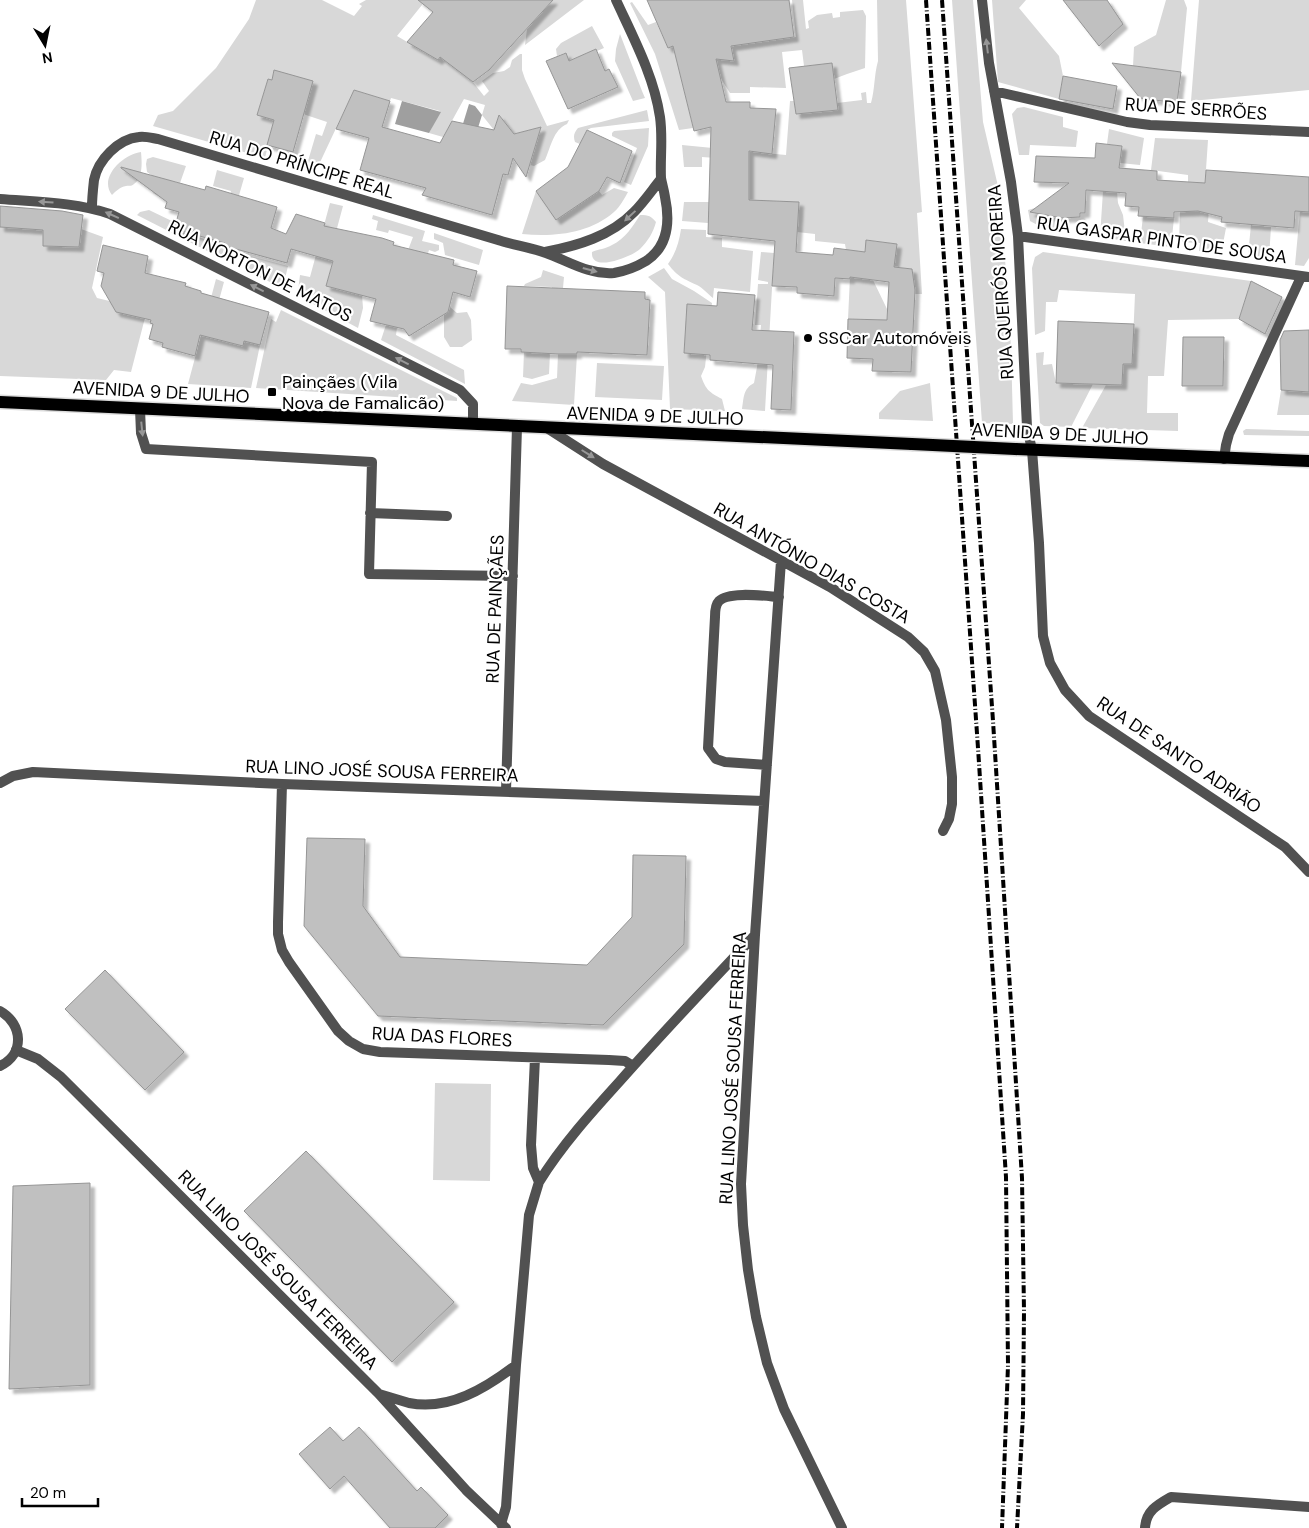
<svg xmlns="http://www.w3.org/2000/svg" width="1309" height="1528" viewBox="0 0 1309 1528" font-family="'DM Sans',sans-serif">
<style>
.green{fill:#d8d8d8}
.water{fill:#9f9f9f}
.building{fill:#c0c0c0;stroke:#959595;filter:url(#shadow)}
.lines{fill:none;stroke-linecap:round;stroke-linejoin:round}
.primary-casing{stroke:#dbdbdb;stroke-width:15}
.minor{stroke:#515151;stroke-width:10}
.tertiary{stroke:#515151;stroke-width:10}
.primary{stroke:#000;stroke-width:12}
.rail{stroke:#000;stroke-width:4;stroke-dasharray:8 2.5 1 2.5;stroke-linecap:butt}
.primary-bridge-casing{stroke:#dbdbdb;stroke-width:15;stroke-linecap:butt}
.primary-bridge{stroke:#000;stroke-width:12}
.oneway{fill:#979797}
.poi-dot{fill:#000;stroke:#fff;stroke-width:2}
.labels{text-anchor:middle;stroke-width:4.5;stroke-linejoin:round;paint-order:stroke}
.street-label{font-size:18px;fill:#000;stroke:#fff}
.poi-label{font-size:18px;fill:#000;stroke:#fff;text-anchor:start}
</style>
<defs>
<filter id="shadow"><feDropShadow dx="4.5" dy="4.5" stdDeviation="1" flood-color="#0004"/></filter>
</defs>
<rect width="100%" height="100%" fill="#fff"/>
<path class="green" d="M256,0H322L354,16L362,6L359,4L366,0H426L397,36L438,60L456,41L465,76L473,82L484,96L489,91L482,81L493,73L504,71L510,67L512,60L520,54H522V70L525,79L547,126L569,120L567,124C553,130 551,147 545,160L534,166L530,165L541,127L514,134L499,115L494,130L482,115L485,105L464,99L443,137L429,133L440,111L391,98L390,101L354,90L315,173L299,167L301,159L308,161L316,134L322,136L327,122L303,114L274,71L272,80L268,79L257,115L274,120L265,158L153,126L158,115L173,111L216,68L249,19Z
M553,0H584L525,45L527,29Z
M792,0H803L806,29L809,28L808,21L817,15L832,13L833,18L840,17V12L863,10L866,16L865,68L847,74L834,79L832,64L804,66L802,50L782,52L786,88L750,87V93H730L718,74L681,77L693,128L679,130L655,54L630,3L632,2L648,25L656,22L668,48L686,41L734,60L728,23L737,28L739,45L796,37Z
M877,0H906L922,212L917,213L922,294H915L912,269L894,267L897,244L867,240L864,259L846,250L845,244L815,241V234L797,232L799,202L766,201L749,209L716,158L702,157V167H684L682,145L786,155L790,101H794L796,114L838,110L837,103L862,100L861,93L866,92L867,103H871C875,89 874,75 878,61Z
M952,0H973L983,122L1001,199L1011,348L1013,424L982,423Z
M992,0H1026L1019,8L1059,56L1063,76L1059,99L998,82Z
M1166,0H1184L1187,8L1181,72L1133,66L1134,47L1156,35Z
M1199,0H1309V90L1191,101Z
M592,26L604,48L597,51L596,49L569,61L565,53L557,56L556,49L561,43Z
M620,34L642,91L645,98L633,101L615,61L616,49Z
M1024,107L1063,117V127L1078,131L1076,147L1030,145L1029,155H1019L1012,114L1017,108Z
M647,110L649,121L591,128L587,130L580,144L575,142C573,136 574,133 578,128Z
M649,128L648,146L631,185L624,182L637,148L612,136V133L614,131Z
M1109,129L1144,138L1140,165L1120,163L1122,146L1107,144Z
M1155,138L1208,140L1205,184L1211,185L1208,222L1226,228L1221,254L1199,251L1200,243L1179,242L1180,212H1184L1185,186H1188V175L1151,170Z
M141,152C142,162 143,178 134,184C130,187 130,185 126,186C120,187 116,191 112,195C98,177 124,154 141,152Z
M153,157L186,166L180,183L173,181L167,200L160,197L153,193L161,182L147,172L146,164L147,159Z
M217,170L244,178L227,237L219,236L231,191L213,186Z
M1303,179L1309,212V258L1304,266L1295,265Z
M614,188L628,192C624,199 620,207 614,212C589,234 554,237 522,234L536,191L556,219L599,191L602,195Z
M1103,191L1117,192L1118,203L1123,215L1126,241L1100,237Z
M684,202H709L708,223L682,221Z
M330,203L343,206L333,243L337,244L326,286L362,295L363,308L358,328L304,299L298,291L300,275L310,277Z
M1035,208L1042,215L1062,219V232L1045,229L1030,221L1028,210Z
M149,210L176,223L175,226L181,228L180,231L225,246L221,258L137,215L140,212Z
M373,215L425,231L422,241L439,245V250L435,252L429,250L424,266L398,320L396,335L464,370L465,384L381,340L405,267L402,266L413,237L389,230L388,233L376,230L378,221L372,219Z
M640,215C649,215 651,216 656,222C653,233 648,241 640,249C633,256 590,274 592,252C598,249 606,249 612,245C625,239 633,226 640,215Z
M1143,216L1174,218L1171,247L1140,243Z
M1251,225L1271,227L1269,258L1248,255Z
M0,227L43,230L44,246L70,247L81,229L103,237L92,288L97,298L147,310L131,372L114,370L106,380L0,376Z
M681,229L706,230V237L722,238V247L753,251L750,292L714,288L713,298C708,294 703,288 697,285C684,279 678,277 668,264C676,253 679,242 681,229Z
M434,233L483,250L479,265L445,255L443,243L434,239Z
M761,252L774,253L765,411L742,409C744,397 743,389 754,383L757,367L761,325H755L758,284H768V282L758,280Z
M1043,252L1251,281L1239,319L1168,320L1164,376H1148L1147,413H1178V431L1082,428L1106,385H1122L1123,364H1132L1135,294L1059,290L1057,302H1046L1045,331L1035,335L1032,268L1035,257Z
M250,256L288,266L284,283L279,286L246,271Z
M664,268L672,279L694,291L712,303L705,367L701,376C706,390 709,392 722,399L725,411L670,409L665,292L648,277Z
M543,270L564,277L563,288H558V292L552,291V287L524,286L525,284L541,277Z
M850,277L873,280L887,309V320L848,319Z
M216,279L224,282L209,337L242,346L244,341L260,345L251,388L188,384Z
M450,307L457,313L467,312L471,320L472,340L462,347H450L444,337V313H448Z
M281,310L457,398V401L256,388L271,319L276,322Z
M524,352L550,353L549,374L532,379L523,377Z
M1044,352L1043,365L1052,364L1056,383L1093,384L1071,427L1044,426L1040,423L1036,353Z
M558,354H577L574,405L512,401L521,383L532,385L557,378Z
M597,363L664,366L662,400L595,397Z
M930,383L933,421L879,419V413L900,391Z
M1281,390L1309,392V415H1277Z
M1246,429L1309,431V436L1244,435L1243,431Z
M435,1083L491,1084L490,1181L433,1180Z"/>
<path class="water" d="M402,101L441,112L429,133L395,124Z
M469,104L475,106L482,115L473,144L458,140Z"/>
<path class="building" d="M418,0H553L489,70L473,82L440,57L438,60L407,42L433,12Z
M647,0H789L794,37L731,46L734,61L716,59L726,102H750V108L776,109L772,154L749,151V200L799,202L796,252L833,255L834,248L865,252L866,240L897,244L894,267L912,269L915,290L911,372L872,371L873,359L847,358L848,319L887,320L889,282L850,277V279L835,278L834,296L797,293V287L772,286L775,241L708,234L711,127L694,131L673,46L668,48Z
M1063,0H1107L1123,24L1099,46Z
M596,49L605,71L609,69L618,87L568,109L546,61L566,53L569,61Z
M832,63L838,110L796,114L789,68Z
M1112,63L1181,72L1177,103L1140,98Z
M274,70L313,81L293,152L267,145L274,120L257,115L268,79L272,80Z
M1063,76L1117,86L1113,109L1059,99Z
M354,90L390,101L382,127L440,143L452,121L494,130L499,115L514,134L541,127L526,177L513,158L508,175L503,174L492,215L422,195L426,188L360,170L369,138L336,129Z
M587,130L632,151L620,183L607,177L599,191L556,220L536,191L568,167Z
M1096,143L1122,146L1119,168L1157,171V180L1205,183L1206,170L1309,177V212L1295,211L1294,228L1221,222L1222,217L1198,211L1174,212V218L1138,216L1139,207L1125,206L1126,193L1086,190L1085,213H1080V217L1062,218L1030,212L1069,183L1034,182L1036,156L1095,158Z
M121,167L205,190L206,186L277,207L271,228L286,234L296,214L325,223L324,226L382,238L394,242L393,245L454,260L453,265L477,271L470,297L453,292L448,312L409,336L404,329L370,321L376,299L326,286L333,261L291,249L287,263L225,246V243L174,229L179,212L165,208L167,202L121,168Z
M0,206L62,211L83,215L79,247L43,246V230L0,227Z
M103,245L148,256L145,273L186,283L185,286L201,291V293L269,312L260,345L244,341L243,346L200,335L195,356L162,347L163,343L149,339L153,324L150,323L151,320L116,312L101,286L104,273L97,271Z
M1251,281L1282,297L1265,334L1239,319Z
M507,286L645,292V299L650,300L647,355L577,352V354H558L521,352V349H505Z
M718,292L755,295L752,330L794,332L791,410L771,409L773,365L710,360V355L684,353L687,304L717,306Z
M1058,321L1134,324L1132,364H1123L1122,385L1056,383Z
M1309,330V392L1281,390L1280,340L1284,331Z
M1183,337H1224L1223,386H1182Z
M307,838L365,839L363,906L400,957L587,965L632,917L633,855L686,856L684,944L603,1025L378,1016L304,926Z
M105,970L184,1052L145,1090L65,1009Z
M306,1151L454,1302L392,1362L244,1211Z
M90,1183V1385L9,1389L13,1186Z
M330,1427L343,1441L359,1427L417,1491L421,1487L448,1515L435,1528H390L344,1476L330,1489L299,1454Z"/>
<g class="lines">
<g class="primary-casing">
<path id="primary" d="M0,402L912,444
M1015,449L1309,461"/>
</g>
<path class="minor" d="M982,0L989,63L1011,182L1018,236L1027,427L1032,450
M994,91L1127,122L1150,125L1309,132
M0,199C37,202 75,202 110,214L460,390L473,404V424
M92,207C92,198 93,189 94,180C98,160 118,139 139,137C145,136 152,138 158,139L498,240C513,245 530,247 546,253C568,261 589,275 614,273C626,271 636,267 646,261C669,246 670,221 665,197C664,190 662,184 661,178C660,158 663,138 660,117C654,76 633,37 616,0
M1018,236L1309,277
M545,252C577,246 611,236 634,212C644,202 652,190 661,179
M140,409L141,433L146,449L372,462L369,574L513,576
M547,428L603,464L830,587L908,637L924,652L935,671L946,720L952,777V804L949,819L943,831
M1224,459L1226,445L1229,434L1301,277
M370,513L447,516
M781,561L755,935L741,1184L743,1225L748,1270L756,1317L767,1363L784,1409L842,1528
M767,765L725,762L716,759L708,748L715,617C715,612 715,605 719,601C729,591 765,596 779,597
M0,783L13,776L33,772L282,784L764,801
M282,784L278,922V934L282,950L289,962L338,1031L349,1041L363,1049L380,1052L609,1060L625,1061L633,1066
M506,791L517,427
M16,1050L38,1059L61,1077L378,1393L466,1490L506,1528
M539,1182C562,1145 591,1113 620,1081C664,1031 710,983 755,935
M379,1394C389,1397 399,1400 409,1403C449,1411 486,1388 516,1365
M501,1524L506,1507L516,1365L529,1215L539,1182L533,1168L531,1145L535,1058
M1145,1528C1146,1511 1157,1505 1171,1497L1309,1507"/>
<path class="tertiary" d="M1032,450L1039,543L1043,636L1050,663L1065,690L1089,716L1285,847L1309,872
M0,1011C23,1024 25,1054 0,1066"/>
<use href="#primary" class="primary"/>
<path class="rail" d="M926,0L978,748L1006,1177L1008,1365L1002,1528
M942,0L993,721L1022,1178L1024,1311L1023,1414L1017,1528"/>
<g class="primary-bridge-casing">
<path id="primary-bridge" d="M912,444L1015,449"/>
</g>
<use href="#primary-bridge" class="primary-bridge"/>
</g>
<defs><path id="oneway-solid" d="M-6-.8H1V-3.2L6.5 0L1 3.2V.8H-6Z" transform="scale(1.25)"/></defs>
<g class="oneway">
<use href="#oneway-solid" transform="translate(987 46) rotate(-97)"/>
<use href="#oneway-solid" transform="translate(46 202) rotate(-176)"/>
<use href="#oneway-solid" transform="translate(112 215) rotate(-156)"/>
<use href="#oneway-solid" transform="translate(630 216) rotate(137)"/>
<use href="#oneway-solid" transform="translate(590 270) rotate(15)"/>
<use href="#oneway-solid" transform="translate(257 288) rotate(-153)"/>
<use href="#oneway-solid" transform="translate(402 361) rotate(-153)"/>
<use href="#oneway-solid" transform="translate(142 429) rotate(84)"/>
<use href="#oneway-solid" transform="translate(588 454) rotate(32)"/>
</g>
<g class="poi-dot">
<circle cx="808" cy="338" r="5"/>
<rect x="267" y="387" width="10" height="10" rx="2.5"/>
</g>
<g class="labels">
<g class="street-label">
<text transform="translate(1196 109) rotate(4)" y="6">RUA DE SERRÕES</text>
<text transform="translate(302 165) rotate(17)" y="6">RUA DO PRÍNCIPE REAL</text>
<text transform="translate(1162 240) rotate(8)" y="6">RUA GASPAR PINTO DE SOUSA</text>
<text transform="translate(260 271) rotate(27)" y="6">RUA NORTON DE MATOS</text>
<text transform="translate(1001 282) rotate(-94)" y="6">RUA QUEIRÓS MOREIRA</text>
<text transform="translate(161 392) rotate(3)" y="6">AVENIDA 9 DE JULHO</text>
<text transform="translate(655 416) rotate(2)" y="6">AVENIDA 9 DE JULHO</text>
<text transform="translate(1060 434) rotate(3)" y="6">AVENIDA 9 DE JULHO</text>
<text transform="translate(812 563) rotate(30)" y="6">RUA ANTÓNIO DIAS COSTA</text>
<text transform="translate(495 609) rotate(-88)" y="6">RUA DE PAINÇÃES</text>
<text transform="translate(1179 755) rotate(34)" y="6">RUA DE SANTO ADRIÃO</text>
<text transform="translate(382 771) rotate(2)" y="6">RUA LINO JOSÉ SOUSA FERREIRA</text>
<text transform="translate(442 1037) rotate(3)" y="6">RUA DAS FLORES</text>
<text transform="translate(733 1068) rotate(-87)" y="6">RUA LINO JOSÉ SOUSA FERREIRA</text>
<text transform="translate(278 1270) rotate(45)" y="6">RUA LINO JOSÉ SOUSA FERREIRA</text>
</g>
<g class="poi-label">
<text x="818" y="344">SSCar Automóveis</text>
<text x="282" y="388">Painçães (Vila<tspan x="282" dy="21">Nova de Famalicão)</tspan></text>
</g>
</g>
<g transform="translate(45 45) rotate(170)" stroke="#ffffff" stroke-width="4" paint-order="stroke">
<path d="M0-4L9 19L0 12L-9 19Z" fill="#000000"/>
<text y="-8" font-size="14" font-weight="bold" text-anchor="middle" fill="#000000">N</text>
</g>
<path d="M22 1498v8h76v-8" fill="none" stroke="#000000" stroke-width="2.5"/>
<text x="30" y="1498" font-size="15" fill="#000000" stroke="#ffffff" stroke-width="4" paint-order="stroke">20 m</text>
</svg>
